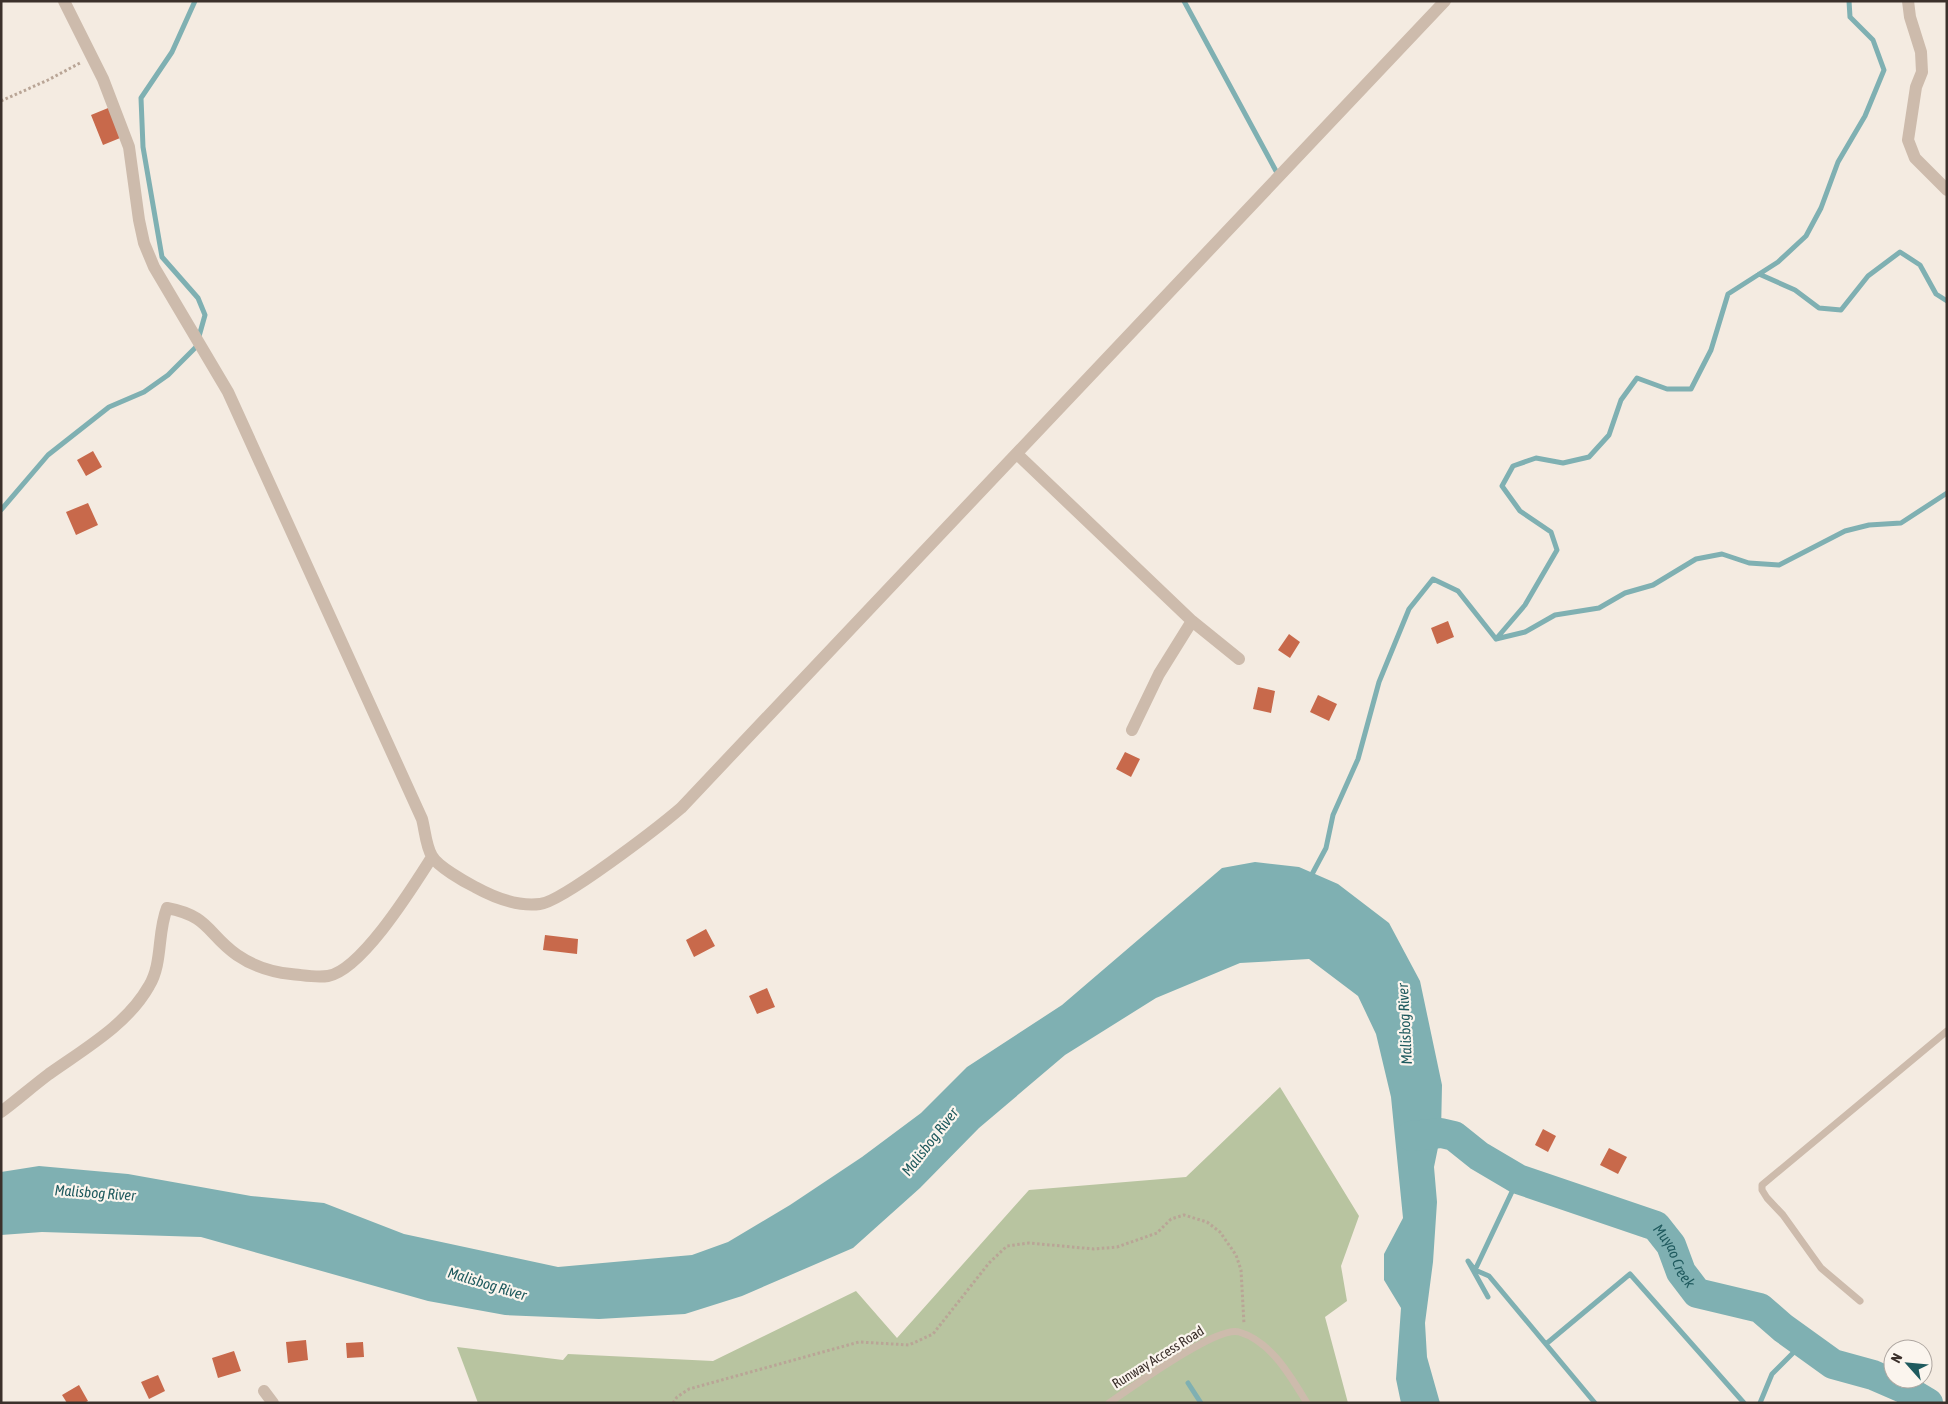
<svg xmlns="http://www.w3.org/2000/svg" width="1948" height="1404" viewBox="0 0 1948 1404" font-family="'Asap Condensed',sans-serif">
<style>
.green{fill:#b8c4a0}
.water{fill:#7fb0b2}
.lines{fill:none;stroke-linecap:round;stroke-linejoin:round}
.stream{stroke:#7fb0b2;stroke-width:5}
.river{stroke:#7fb0b2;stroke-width:30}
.building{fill:#c8694b}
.path{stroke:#b9a596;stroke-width:3;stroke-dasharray:2.5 2.5;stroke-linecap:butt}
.lane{stroke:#cdbbac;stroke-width:7}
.street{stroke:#cdbbac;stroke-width:12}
.labels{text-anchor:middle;stroke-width:4.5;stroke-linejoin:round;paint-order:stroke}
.street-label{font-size:14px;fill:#3b302b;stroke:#fbf5ee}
.water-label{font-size:15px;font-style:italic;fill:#1f5a5e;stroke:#fbf5ee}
</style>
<rect width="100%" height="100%" fill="#f4ebe1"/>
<path class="green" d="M1280,1087L1359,1216L1341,1266L1347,1301L1325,1317L1348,1403H478L457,1347L563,1360L568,1354L713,1361L856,1291L897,1338L1029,1190L1186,1177Z"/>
<path class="water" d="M1255,862L1299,867L1338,884L1389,923L1420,981L1442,1085L1441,1133L1434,1167L1437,1202L1433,1262L1425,1323L1427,1357L1440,1403H1401L1396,1379L1401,1308L1384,1280V1254L1403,1218L1391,1097L1376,1034L1358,996L1309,959L1240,963L1156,998L1065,1055L979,1128L920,1188L853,1248L742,1296L685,1314L599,1319L505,1315L428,1301L201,1237L42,1232L1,1235V1172L39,1166L128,1174L251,1196L324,1203L404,1234L558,1267L692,1255L728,1242L790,1205L862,1157L921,1113L967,1067L1062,1005L1222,868Z"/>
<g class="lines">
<path class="stream" d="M1184,1L1276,171
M1759,274L1795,290L1819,308L1841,310L1868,276L1900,252L1920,265L1936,294L1947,301
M1,510L48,455L109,407L144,392L168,375L196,347L205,315L198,298L162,257L143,147L141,98L172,52L195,1
M1496,639L1525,605L1557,550L1551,532L1520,511L1502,486L1513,466L1536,458L1563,463L1589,457L1609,435L1621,400L1637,378L1667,389H1691L1711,350L1728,294L1778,262L1806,236L1821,208L1838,162L1865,116L1884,70L1873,40L1850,17L1849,1
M1310,878L1326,848L1333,815L1358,759L1379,682L1409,609L1433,579L1458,591L1496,639L1525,632L1555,615L1599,608L1625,593L1653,585L1696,559L1722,554L1749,563L1779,565L1845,531L1869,525L1901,523L1947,493
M1475,1270L1518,1179
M1488,1297L1468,1261L1475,1270L1489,1276L1595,1403
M1546,1344L1630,1274L1744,1403
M1188,1383L1201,1403
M1760,1403L1772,1374L1803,1343"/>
<path class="river" id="s1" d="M1411,1136L1441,1133L1454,1136L1479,1156L1518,1179L1656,1226L1671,1245L1681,1272L1697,1293L1760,1308L1783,1328L1833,1364L1873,1375L1903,1388L1928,1403"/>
</g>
<path class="building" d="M113,106L125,136L103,145L91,115Z
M93,451L102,467L86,476L77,460Z
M88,503L98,525L76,535L66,512Z
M1448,621L1454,637L1437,644L1431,628Z
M1289,634L1300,642L1290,658L1278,650Z
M1258,687L1275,691L1271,713L1253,709Z
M1318,695L1337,704L1329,721L1310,712Z
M1125,752L1140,759L1131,777L1116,769Z
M706,929L715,946L694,957L686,940Z
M545,935L578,939L577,954L543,950Z
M767,988L775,1007L757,1014L749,996Z
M1543,1129L1556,1136L1548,1152L1535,1145Z
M1609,1148L1627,1157L1618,1174L1600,1165Z
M306,1340L308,1360L288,1363L286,1342Z
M363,1342L364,1357L347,1358L346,1343Z
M234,1351L241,1371L218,1378L212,1358Z
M158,1375L165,1391L149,1399L141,1382Z
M79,1385L88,1401L84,1403H67L62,1395Z"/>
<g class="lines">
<path class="path" d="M1,101L48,80L80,63
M673,1403L677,1397L689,1389L859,1342L909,1345L933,1334L989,1263L1007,1246L1029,1243L1094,1249L1117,1247L1157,1233L1171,1219L1184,1215L1207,1222L1220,1232L1236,1255L1241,1270L1244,1324"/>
<path class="lane" d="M1860,1301L1821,1268L1783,1215L1767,1198L1762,1190V1185L1947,1031
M1109,1403C1131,1388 1217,1325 1239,1332C1271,1341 1291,1377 1307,1403"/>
<path class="street" d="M64,1L103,79L129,147L139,220L144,243L154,267L228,392L422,819C425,830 426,847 432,856C437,866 465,882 475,887C495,898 517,907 540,904C562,902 660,826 681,808L1445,1
M1908,1L1910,17L1921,52L1922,72L1916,87L1908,140L1915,158L1947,190
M1017,454L1192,621L1239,659
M1132,730L1159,674L1192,621
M1,1112C17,1100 33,1086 49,1074C84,1049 127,1025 149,986C163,963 157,933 167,908C210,916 207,934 237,955C253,966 272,972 291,974C303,975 316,978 328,976C362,970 414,885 432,857
M264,1391L273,1403"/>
</g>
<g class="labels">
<g class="street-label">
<text transform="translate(1158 1357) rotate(-32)" y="5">Runway Access Road</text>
</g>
<g class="water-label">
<text transform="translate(1405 1024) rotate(-93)" y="5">Malisbog River</text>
<text transform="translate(930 1142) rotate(-52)" y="5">Malisbog River</text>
<text transform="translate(95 1193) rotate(4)" y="5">Malisbog River</text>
<text dy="5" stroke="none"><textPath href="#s1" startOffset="302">Muyao Creek</textPath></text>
<text transform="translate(487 1284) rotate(17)" y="5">Malisbog River</text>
</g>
</g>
<rect width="1948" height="1404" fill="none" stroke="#3b302b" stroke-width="5"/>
<g transform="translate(1908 1364) rotate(297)"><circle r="24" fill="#fbf5ee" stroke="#aea6a0"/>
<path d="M0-4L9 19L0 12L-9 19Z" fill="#1f5a5e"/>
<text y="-8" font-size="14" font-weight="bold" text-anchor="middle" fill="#3b302b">N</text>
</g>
</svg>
